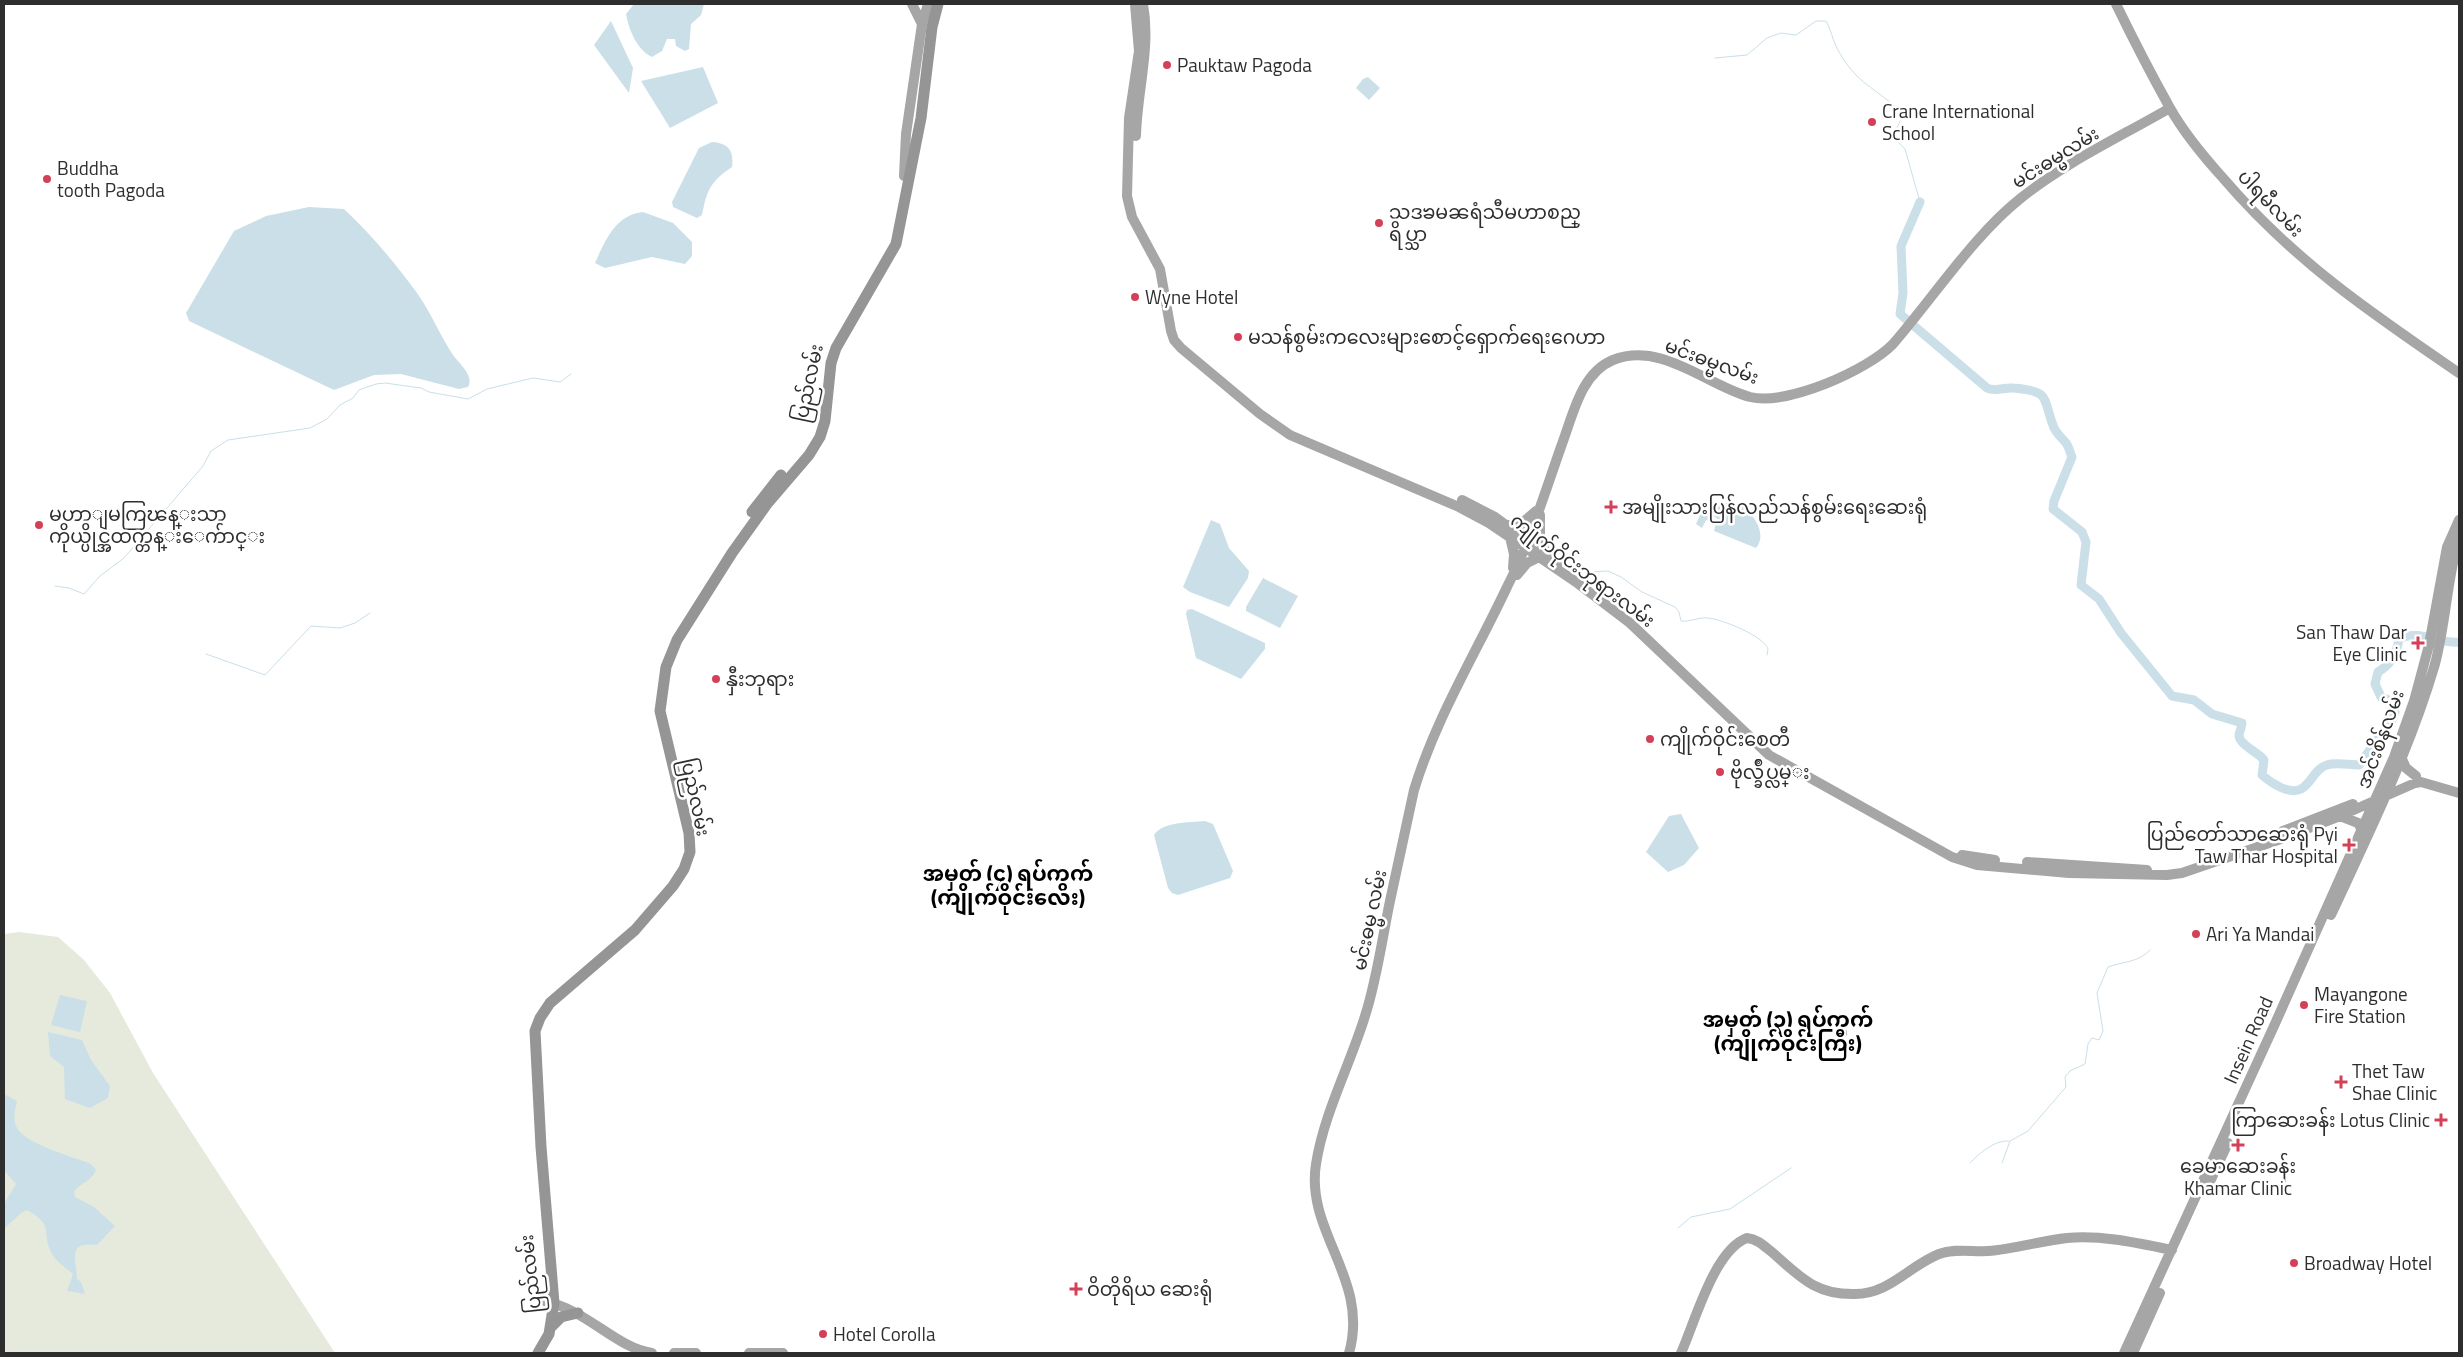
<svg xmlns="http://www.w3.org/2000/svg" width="2463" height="1357" viewBox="0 0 2463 1357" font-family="'Titillium Web','Noto Sans Myanmar',sans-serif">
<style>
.green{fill:#e5eadc}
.water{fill:#cadfe8}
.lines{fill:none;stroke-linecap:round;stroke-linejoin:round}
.stream{stroke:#cadfe8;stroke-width:1}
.river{stroke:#cadfe8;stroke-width:9}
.major{stroke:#a6a6a6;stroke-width:10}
.highway{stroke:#959595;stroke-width:11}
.poi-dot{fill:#d44057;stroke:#fff;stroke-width:2}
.labels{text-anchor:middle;stroke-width:5;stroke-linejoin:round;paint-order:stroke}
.poi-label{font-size:19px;fill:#2e2e2e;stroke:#fff;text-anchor:start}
.street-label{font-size:19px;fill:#2e2e2e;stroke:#fff}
.quarter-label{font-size:21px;font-weight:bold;fill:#000;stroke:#fff}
</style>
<rect width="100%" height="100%" fill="#fff"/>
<path class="green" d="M19,932L58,937L84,960L110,993L153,1073L335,1353H4V934Z"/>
<path class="water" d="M634,4H704L701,15L691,24L689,49L685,51L676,46L675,39H667L662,51L652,57C637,50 629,30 626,14Z
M611,21L633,68L629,93L594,45Z
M703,67L718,103L670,128L641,81Z
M1368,77L1380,88L1369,100L1356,88L1363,79Z
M712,142C729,143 734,151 732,167C710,182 707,190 702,215L697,218L673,207L672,202L699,148Z
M309,207L344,209C371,234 395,263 417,293C430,311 439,333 451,352C457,362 475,375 468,387L459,389L401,374L374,375L334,390L189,321L186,313L234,231L266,216Z
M643,212L673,223L692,242V256L685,264L652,257L605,268L595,263C605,241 615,215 643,212Z
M1731,501C1748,505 1770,532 1756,548L1714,531L1717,518L1712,515L1709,521L1706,520L1702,528L1696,524L1702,510L1715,508Z
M1211,520L1220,524L1229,548L1249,571L1248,578L1229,607L1190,592L1183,587Z
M1263,578L1298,596L1280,628L1246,611V607Z
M1192,609L1265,643V649L1241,679L1196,658L1186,614L1187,610Z
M1681,814L1699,848L1684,865L1668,872L1646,852L1669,816Z
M1205,821L1213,824L1233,871L1230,878L1178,895L1172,893L1168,888L1154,835C1163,821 1189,823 1205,821Z
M60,995L87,1001L80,1032L51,1025Z
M48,1032L82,1040L91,1060L110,1086L108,1098L90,1108L65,1099L64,1067L50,1056Z
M4,1094L17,1101C15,1110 12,1119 17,1128C25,1144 74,1157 91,1164L96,1170C90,1183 81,1182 74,1192L75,1197L94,1207L115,1226L97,1245C67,1242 76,1257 77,1279L81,1282L85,1294L67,1291L73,1274C66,1268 54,1260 51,1252C41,1230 55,1226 27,1210L21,1213L4,1229V1204L16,1184L4,1170Z"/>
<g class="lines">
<path class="stream" d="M1715,58L1747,55L1767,38L1781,33L1796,35L1816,21H1826C1831,29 1832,38 1836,46C1840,55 1849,68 1856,75C1866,86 1899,106 1903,115L1894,134L1895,139L1905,149L1920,202
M1585,572L1608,571L1621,577L1642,592L1675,607L1679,612L1681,621C1690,622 1699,617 1708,618C1721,619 1764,636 1768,649L1767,655
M55,586L69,588L84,594L100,576L124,558L203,466L211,451L228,440L310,428L327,419L340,405L353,398L359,390L376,384L385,383L421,388L429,392L468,399L487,389L533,378L560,382L571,374
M206,654L265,675L311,626L340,628L355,623L370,613
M1970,1163C1980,1153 1994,1140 2009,1141
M2002,1163L2010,1141L2028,1131L2066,1087L2065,1077L2070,1071L2085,1064L2088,1044L2092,1038L2099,1040L2103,1031L2097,993L2108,967C2124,961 2138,963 2150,950
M1678,1228L1691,1217L1730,1209L1791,1168"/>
<path class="river" d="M1920,202L1901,246L1903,293L1900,314L1987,388C1995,392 2005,387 2013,388C2052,391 2042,398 2054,428C2057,434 2062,438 2066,443C2069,447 2070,453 2072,457L2054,501L2053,509L2082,532L2086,542L2081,585L2099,599L2121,633L2172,696L2194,700L2212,714L2242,723C2242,727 2239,732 2239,736C2240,745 2259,753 2264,760L2262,775C2271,783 2289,795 2301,789C2312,783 2314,769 2327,765C2336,762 2349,765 2359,765L2393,718L2395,712L2391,701L2381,697L2375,684L2378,672C2390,665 2397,653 2399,639C2418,629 2439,644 2459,642"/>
<path class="major" d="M912,4L922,24
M1135,4L1139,51L1129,118L1127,196L1132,217L1160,269L1171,331L1174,340L1181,348L1260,414L1290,435L1459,507L1489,523L1576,582L1630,623L1769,755L1952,857L1977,865L2069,873L2167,875L2182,873L2278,840L2340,816L2415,783L2421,782L2459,793
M2116,4C2133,39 2151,74 2170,108C2184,133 2204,157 2223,178C2293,260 2371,313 2459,373
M1136,136C1137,91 1151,49 1143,4
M904,176L906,134L922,24L928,4
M1462,500L1495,517L1558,563
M1540,515V537L1546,553
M1507,525H1520L1536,511
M1510,537L1514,554L1513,568
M1517,575L1527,563L1539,557
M2402,759L2406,768L2416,776
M2340,816L2358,823L2362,830
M2283,831L2353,804
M1962,855L1995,860
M2027,862L2147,870
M2331,915C2369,833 2409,752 2435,664C2446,622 2447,579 2459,537
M2208,1186L2228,1143
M546,1302C586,1309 616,1348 652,1353
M674,1353H696
M749,1353H783
M1349,1353C1370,1279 1305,1232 1316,1164C1324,1113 1350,1065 1365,1016C1377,979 1382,939 1390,901C1398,864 1406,827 1414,790C1436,718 1475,655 1507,587C1530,542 1545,492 1562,444C1573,415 1581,373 1613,360C1662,341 1706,385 1750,397C1787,406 1868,370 1893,344C1933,298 1974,235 2021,198C2066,162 2120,137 2170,108
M1681,1353C1695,1322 1714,1250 1747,1238C1758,1239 1765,1247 1773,1253C1800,1277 1816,1295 1855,1294C1889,1294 1909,1266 1939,1254C1954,1248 1972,1252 1988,1251C2014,1249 2040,1241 2067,1238C2103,1235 2137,1243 2172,1250
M2124,1353L2274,1026L2394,757L2414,701L2429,645L2447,547L2459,520
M2133,1353L2160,1293"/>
<path class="highway" d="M752,512L781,475
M551,1327L561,1317L578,1313
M538,1353L549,1334L554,1303L541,1147L535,1031L540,1018L550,1003L635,930L673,886L684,869L690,852L689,833L660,711L666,667L677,640L732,553L767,504L809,455L820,437L825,421L831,363L836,348L896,244L921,118L932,27L938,4"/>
</g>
<g class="poi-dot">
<circle cx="1167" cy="65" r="5"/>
<circle cx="1872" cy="122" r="5"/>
<circle cx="47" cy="179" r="5"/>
<circle cx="1379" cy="223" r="5"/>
<circle cx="1135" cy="297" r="5"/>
<circle cx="1238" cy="337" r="5"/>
<path d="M1608.5 499.5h5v5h5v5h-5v5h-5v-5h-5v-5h5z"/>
<circle cx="39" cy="525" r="5"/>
<path d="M2415.5 635.5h5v5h5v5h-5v5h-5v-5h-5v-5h5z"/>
<circle cx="716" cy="679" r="5"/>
<circle cx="1650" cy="739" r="5"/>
<circle cx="1720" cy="772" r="5"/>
<path d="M2346.5 837.5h5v5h5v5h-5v5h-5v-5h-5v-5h5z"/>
<circle cx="2196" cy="934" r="5"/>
<circle cx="2304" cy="1005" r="5"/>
<path d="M2338.5 1074.5h5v5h5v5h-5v5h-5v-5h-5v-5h5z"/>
<path d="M2438.5 1112.5h5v5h5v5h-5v5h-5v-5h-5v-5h5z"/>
<path d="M2235.5 1137.5h5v5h5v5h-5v5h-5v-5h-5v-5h5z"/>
<circle cx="2294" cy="1263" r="5"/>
<path d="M1073.5 1281.5h5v5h5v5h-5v5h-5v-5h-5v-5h5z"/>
<circle cx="823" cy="1334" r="5"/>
</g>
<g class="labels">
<g class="poi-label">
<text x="1177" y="72">Pauktaw Pagoda</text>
<text x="1882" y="118">Crane International<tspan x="1882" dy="22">School</tspan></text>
<text x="57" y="175">Buddha<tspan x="57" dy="22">tooth Pagoda</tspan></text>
<text x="1389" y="219">သဒၶမၼရံသီမဟာစည္<tspan x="1389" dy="22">ရိပ္သာ</tspan></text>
<text x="1145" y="304">Wyne Hotel</text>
<text x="1248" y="344">မသန်စွမ်းကလေးများစောင့်ရှောက်ရေးဂေဟာ</text>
<text x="1622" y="514">အမျိုးသားပြန်လည်သန်စွမ်းရေးဆေးရုံ</text>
<text x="49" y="521">မဟာျမကြၽန္းသာ<tspan x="49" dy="22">ကိုယ္ပိုင္အထက္တန္းေက်ာင္း</tspan></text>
<text x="2407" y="639" text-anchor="end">San Thaw Dar<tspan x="2407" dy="22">Eye Clinic</tspan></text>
<text x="726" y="686">နှီးဘုရား</text>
<text x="1660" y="746">ကျိုက်ဝိုင်းစေတီ</text>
<text x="1730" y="779">ဗိုလ္ခ်ဳပ္လမ္း</text>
<text x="2338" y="841" text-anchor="end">ပြည်တော်သာဆေးရုံ Pyi<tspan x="2338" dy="22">Taw Thar Hospital</tspan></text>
<text x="2206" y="941">Ari Ya Mandai</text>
<text x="2314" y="1001">Mayangone<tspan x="2314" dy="22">Fire Station</tspan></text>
<text x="2352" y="1078">Thet Taw<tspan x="2352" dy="22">Shae Clinic</tspan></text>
<text x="2430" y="1127" text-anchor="end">ကြာဆေးခန်း Lotus Clinic</text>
<text x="2238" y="1173" text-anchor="middle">ခေမာဆေးခန်း<tspan x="2238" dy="22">Khamar Clinic</tspan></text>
<text x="2304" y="1270">Broadway Hotel</text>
<text x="1087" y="1296">ဝိတိုရိယ ဆေးရုံ</text>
<text x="833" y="1341">Hotel Corolla</text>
</g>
<g class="street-label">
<text transform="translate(2055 157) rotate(-32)" y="7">မင်းဓမ္မလမ်း</text>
<text transform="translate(2271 203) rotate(46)" y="7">ပါရမီလမ်း</text>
<text transform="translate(1712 361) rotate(20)" y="7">မင်းဓမ္မလမ်း</text>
<text transform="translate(808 383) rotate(-78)" y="7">ပြည်လမ်း</text>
<text transform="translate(1583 570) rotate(37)" y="7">ကျိုက်ဝိုင်းဘုရားလမ်း</text>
<text transform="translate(2380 739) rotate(-70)" y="7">အင်းစိန်လမ်း</text>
<text transform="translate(696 797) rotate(78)" y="7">ပြည်လမ်း</text>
<text transform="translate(1369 920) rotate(-78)" y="7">မင်းဓမ္မ လမ်း</text>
<text transform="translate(2248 1040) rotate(-66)" y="7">Insein Road</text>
<text transform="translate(530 1274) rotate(-96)" y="7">ပြည်လမ်း</text>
</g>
<g class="quarter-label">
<text x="1008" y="881">အမှတ် (၄) ရပ်ကွက်<tspan x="1008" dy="24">(ကျိုက်ဝိုင်းလေး)</tspan></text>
<text x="1788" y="1027">အမှတ် (၃) ရပ်ကွက်<tspan x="1788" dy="24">(ကျိုက်ဝိုင်းကြီး)</tspan></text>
</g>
</g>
<rect width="2463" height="1357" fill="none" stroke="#2e2e2e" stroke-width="10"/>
</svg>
